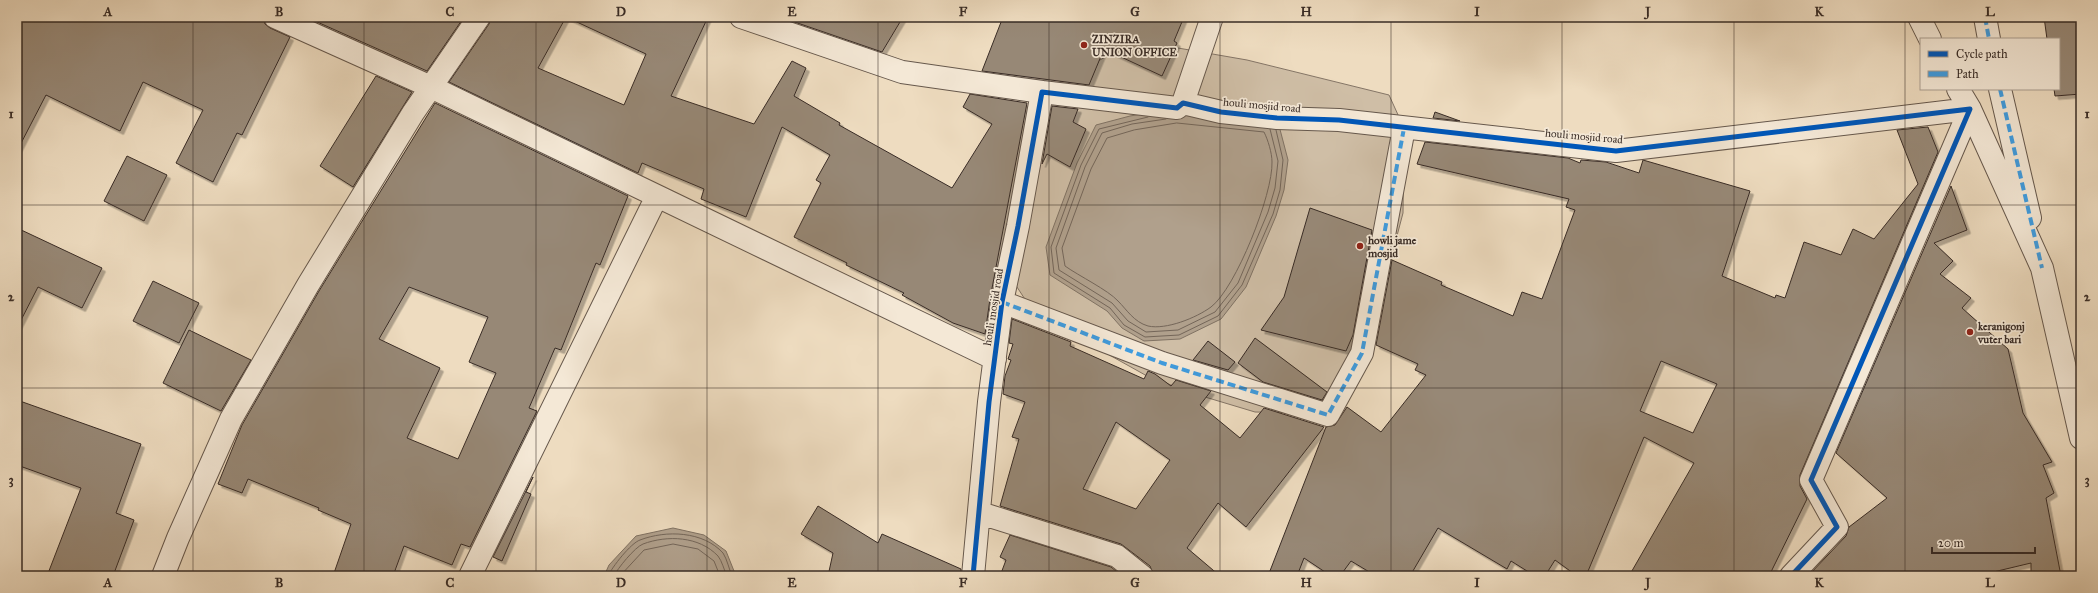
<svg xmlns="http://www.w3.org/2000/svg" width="2098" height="593" viewBox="0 0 2098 593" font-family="'IM FELL Great Primer',serif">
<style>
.green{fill:#cfbea6;stroke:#847566}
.water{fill:#b0a08c;stroke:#807263}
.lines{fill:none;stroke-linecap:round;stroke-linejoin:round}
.shore{stroke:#746659;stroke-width:1}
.building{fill:#978876;stroke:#392c26;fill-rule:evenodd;filter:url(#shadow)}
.minor-casing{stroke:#66584c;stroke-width:24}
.minor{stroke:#f4e8d6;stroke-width:22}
.quiet{stroke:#3e9ce0;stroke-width:4;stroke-dasharray:8 4;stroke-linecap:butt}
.cycleway-casing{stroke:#f4e8d6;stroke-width:8}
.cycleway{stroke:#0057b8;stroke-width:5}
.grid{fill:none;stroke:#392c26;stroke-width:1;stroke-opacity:0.55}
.poi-dot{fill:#8f2418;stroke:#f4e8d6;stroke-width:1.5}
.labels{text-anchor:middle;stroke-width:3.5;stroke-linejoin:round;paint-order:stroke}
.poi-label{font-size:11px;font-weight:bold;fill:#392c26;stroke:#f4e8d6;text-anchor:start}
.street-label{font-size:11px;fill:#392c26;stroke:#f4e8d6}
.neatline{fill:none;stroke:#392c26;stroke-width:1.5}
.grid-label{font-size:13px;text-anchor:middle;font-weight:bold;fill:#392c26}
</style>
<defs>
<filter id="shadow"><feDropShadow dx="3.5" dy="3.5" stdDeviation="0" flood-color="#0004"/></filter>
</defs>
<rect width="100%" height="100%" fill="#eedcc0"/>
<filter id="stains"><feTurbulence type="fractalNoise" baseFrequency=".005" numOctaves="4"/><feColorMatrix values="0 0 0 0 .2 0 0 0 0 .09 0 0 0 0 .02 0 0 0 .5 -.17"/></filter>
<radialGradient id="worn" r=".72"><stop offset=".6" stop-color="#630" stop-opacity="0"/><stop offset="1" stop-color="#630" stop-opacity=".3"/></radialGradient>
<path class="green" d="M1178,48L1247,60L1389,95L1404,128L1403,213L1383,289L1343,381L1309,413L1255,412L1195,394L1147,376L1034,313L1015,284L1042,92L1118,50Z"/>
<path class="water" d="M1177,108L1277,118L1288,160L1284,190L1276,216L1246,287L1221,319L1180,339L1144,341L1122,328L1107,311L1050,275L1046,247L1077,163L1096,125L1130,116Z
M673,528L704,535L726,551L736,576H604L609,565L636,536Z"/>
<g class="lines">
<path class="shore" d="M1148,117L1099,129L1081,165L1051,247L1054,273L1110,308L1124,325L1145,337L1179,335L1218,316L1242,285L1273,214L1280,190L1283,160L1276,130
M1166,119L1132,124L1102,133L1085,167L1056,248L1059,270L1112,303L1128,321L1146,332L1178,330L1215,312L1238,283L1268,212L1275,188L1278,161L1270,129
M1177,123L1264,132C1268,140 1272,153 1272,162C1273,194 1236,288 1211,307C1196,318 1166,330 1148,326C1134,322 1127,310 1118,301C1108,290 1079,276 1065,266L1062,248L1091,169L1107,138L1134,130Z
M608,576C612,567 631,543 640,540C666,530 703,531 723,553C727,559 729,569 732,576
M614,576C617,569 635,547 643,544C667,535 699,536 718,556C722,561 724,570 727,576
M620,576L644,550L673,544L698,549L714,561L720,576"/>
</g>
<path class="building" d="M17,17H263L265,24L270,28L290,37L242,135L237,133L213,182L176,163L203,110L143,82L120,131L46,95L17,151Z
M306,17H464L427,71Z
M491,17H708L671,96L754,124L792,61L806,68L794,96L840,123L839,125L952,188L992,124L963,107L970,94L1027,103L990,299L985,334L953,323L902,295L904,293L846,265L847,263L794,237L821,183L816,180L830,155L782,127L746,217L701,199L704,189L642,163L638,173L449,82L489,24ZM566,17L646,54L624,105L538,68Z
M780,17H903L882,52Z
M1003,17H1184L1174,41L1177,43L1162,76L1104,49L1089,85L982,71Z
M2044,17H2076L2081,49V94L2055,96L2054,89H2059V39H2047Z
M376,76L412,92L353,187L320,166Z
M435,103L628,196L600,265L596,263L561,350L555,348L529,408L537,411L470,547L461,544L452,565L404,546L393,576H333L351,524L318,510L319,508L248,479L242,493L218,484L242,425L319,291ZM409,287L488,317L469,362L496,373L458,459L407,438L440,368L379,339Z
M1052,106L1078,109L1073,122L1086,129L1070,167L1047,154L1042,164Z
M1435,112L1460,121L1433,118Z
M1928,127L1938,152L1800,475V486L1807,499L1769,576H1629L1694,463L1644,437L1586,576H1577L1555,560L1545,576H1535L1511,561L1507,569L1438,528L1410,576H1376L1351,561L1340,576H1331L1304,558L1297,576H1268L1326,427L1335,425L1347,407L1381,432L1426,375L1415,370L1418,364L1376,345L1392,260L1442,282L1441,285L1513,316L1522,292L1542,299L1575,210L1566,207L1569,199L1417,164L1425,142L1568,158L1580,163L1581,160L1606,162L1639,173L1643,160L1750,191L1722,276L1775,298L1776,295L1785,298L1804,242L1841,255L1853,229L1874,239L1918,184L1897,130ZM1661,361L1717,384L1693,433L1640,411Z
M127,156L167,175L144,221L104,201Z
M1951,186L1967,230L1934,243L1953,261L1940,274L1971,298L1962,308L2008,349L2023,413L2052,462L2043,465L2054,493L2046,498L2061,576H2031V563L1985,574L1984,576H1808L1846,536L1849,527L1887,498L1836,453Z
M1310,208L1372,230L1353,335L1346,351L1261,330L1284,297Z
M17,228L102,268L82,308L38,287L17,328Z
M153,281L199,303L179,343L133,321Z
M1012,319L1071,342L1070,346L1144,379L1148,371L1155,374L1171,386L1176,380L1211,391L1200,405L1240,438L1264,408L1324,427L1246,527L1218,503L1187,548L1220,576H1154L1150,566L1121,544L1000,506L1019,439L1012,437L1025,402L1003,394L1005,376L1011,360L1008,359L1013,344L1009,343ZM1116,422L1170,460L1136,509L1083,489Z
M189,330L251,360L221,411L163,383Z
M1255,338L1327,392L1322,400L1263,382L1238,363Z
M1208,341L1235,362L1228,370L1193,360Z
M17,400L141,444L116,513L134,520L113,576H47L81,488L17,465Z
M533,477L526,492L531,494L502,561L493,557Z
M818,506L878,543L882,534L961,569V576H828L833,553L801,534Z
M1010,535L1111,567L1122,576H1000L1006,560L1000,557Z"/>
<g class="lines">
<g class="minor-casing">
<path id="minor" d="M275,17L431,87L995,359
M741,17L902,72L1042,92
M1919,17L1930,39
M1985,17L1989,39
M1958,89L1970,109L2042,268L2081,438
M2000,89L2030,218
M1183,103L1212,17
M1002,302L1162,363L1328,415L1362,353L1404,128
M980,513L1117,556L1142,576
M163,576L178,538L231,419L308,285L413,113L479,17
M470,576L657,196
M973,576L989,402L1002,302L1018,226L1042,92L1177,108L1183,103L1221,112L1277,118L1339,120L1616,151L1970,109L1811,480L1837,527L1791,576"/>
</g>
<use href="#minor" class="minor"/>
<path class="quiet" d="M1985,17L1989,39
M2000,89L2042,268
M1002,302L1162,363L1328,415L1362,353L1404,128"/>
<g class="cycleway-casing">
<path id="cycleway" d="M973,576L989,402L1002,302L1018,226L1042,92L1177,108L1183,103L1221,112L1277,118L1339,120L1616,151L1970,109L1811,480L1837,527L1791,576"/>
</g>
<use href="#cycleway" class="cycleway"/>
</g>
<path class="grid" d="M193,17V576M364,17V576M536,17V576M707,17V576M878,17V576M1049,17V576M1220,17V576M1391,17V576M1562,17V576M1734,17V576M1905,17V576M17,205H2081M17,388H2081"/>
<g class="poi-dot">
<circle cx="1084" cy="45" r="4"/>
<circle cx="1360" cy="246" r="4"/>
<circle cx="1970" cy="332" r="4"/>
</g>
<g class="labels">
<g class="poi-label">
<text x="1092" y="43">ZINZIRA<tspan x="1092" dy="13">UNION OFFICE</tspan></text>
<text x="1368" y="244">howli jame<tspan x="1368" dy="13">mosjid</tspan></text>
<text x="1978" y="330">keranigonj<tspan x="1978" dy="13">vuter bari</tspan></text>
</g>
<g class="street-label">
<text transform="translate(1262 105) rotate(5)" y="4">houli mosjid road</text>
<text transform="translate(1584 136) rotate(5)" y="4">houli mosjid road</text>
<text transform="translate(993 307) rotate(-81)" y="4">houli mosjid road</text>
</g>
</g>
<rect width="2098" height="593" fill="none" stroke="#eedcc0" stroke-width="44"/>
<rect x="1920" y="38" width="140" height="52" fill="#f4e8d6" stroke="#a99d90"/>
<rect x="1928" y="51" width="20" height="6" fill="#0057b8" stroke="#a99d90"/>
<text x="1956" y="58" font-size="12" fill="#392c26">Cycle path</text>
<rect x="1928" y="71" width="20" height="6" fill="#3e9ce0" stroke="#a99d90"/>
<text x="1956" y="78" font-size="12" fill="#392c26">Path</text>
<path d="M1932 547v6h103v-6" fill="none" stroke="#392c26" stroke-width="2"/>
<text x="1938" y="547" font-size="12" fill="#392c26" stroke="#f4e8d6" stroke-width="3" paint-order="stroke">20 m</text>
<rect x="22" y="22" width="2054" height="549" class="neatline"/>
<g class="grid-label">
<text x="108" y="16">A</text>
<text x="279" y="16">B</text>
<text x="450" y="16">C</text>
<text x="621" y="16">D</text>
<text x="792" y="16">E</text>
<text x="963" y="16">F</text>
<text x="1135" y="16">G</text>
<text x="1306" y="16">H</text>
<text x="1477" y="16">I</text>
<text x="1648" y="16">J</text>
<text x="1819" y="16">K</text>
<text x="1990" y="16">L</text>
<text x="11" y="118">1</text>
<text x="2087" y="118">1</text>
<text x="11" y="301">2</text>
<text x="2087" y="301">2</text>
<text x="11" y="484">3</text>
<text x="2087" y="484">3</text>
<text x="108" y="587">A</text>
<text x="279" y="587">B</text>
<text x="450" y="587">C</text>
<text x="621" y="587">D</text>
<text x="792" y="587">E</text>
<text x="963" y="587">F</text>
<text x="1135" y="587">G</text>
<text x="1306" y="587">H</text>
<text x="1477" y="587">I</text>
<text x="1648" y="587">J</text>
<text x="1819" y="587">K</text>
<text x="1990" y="587">L</text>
</g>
<rect width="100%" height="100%" filter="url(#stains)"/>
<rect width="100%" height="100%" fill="url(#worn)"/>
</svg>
